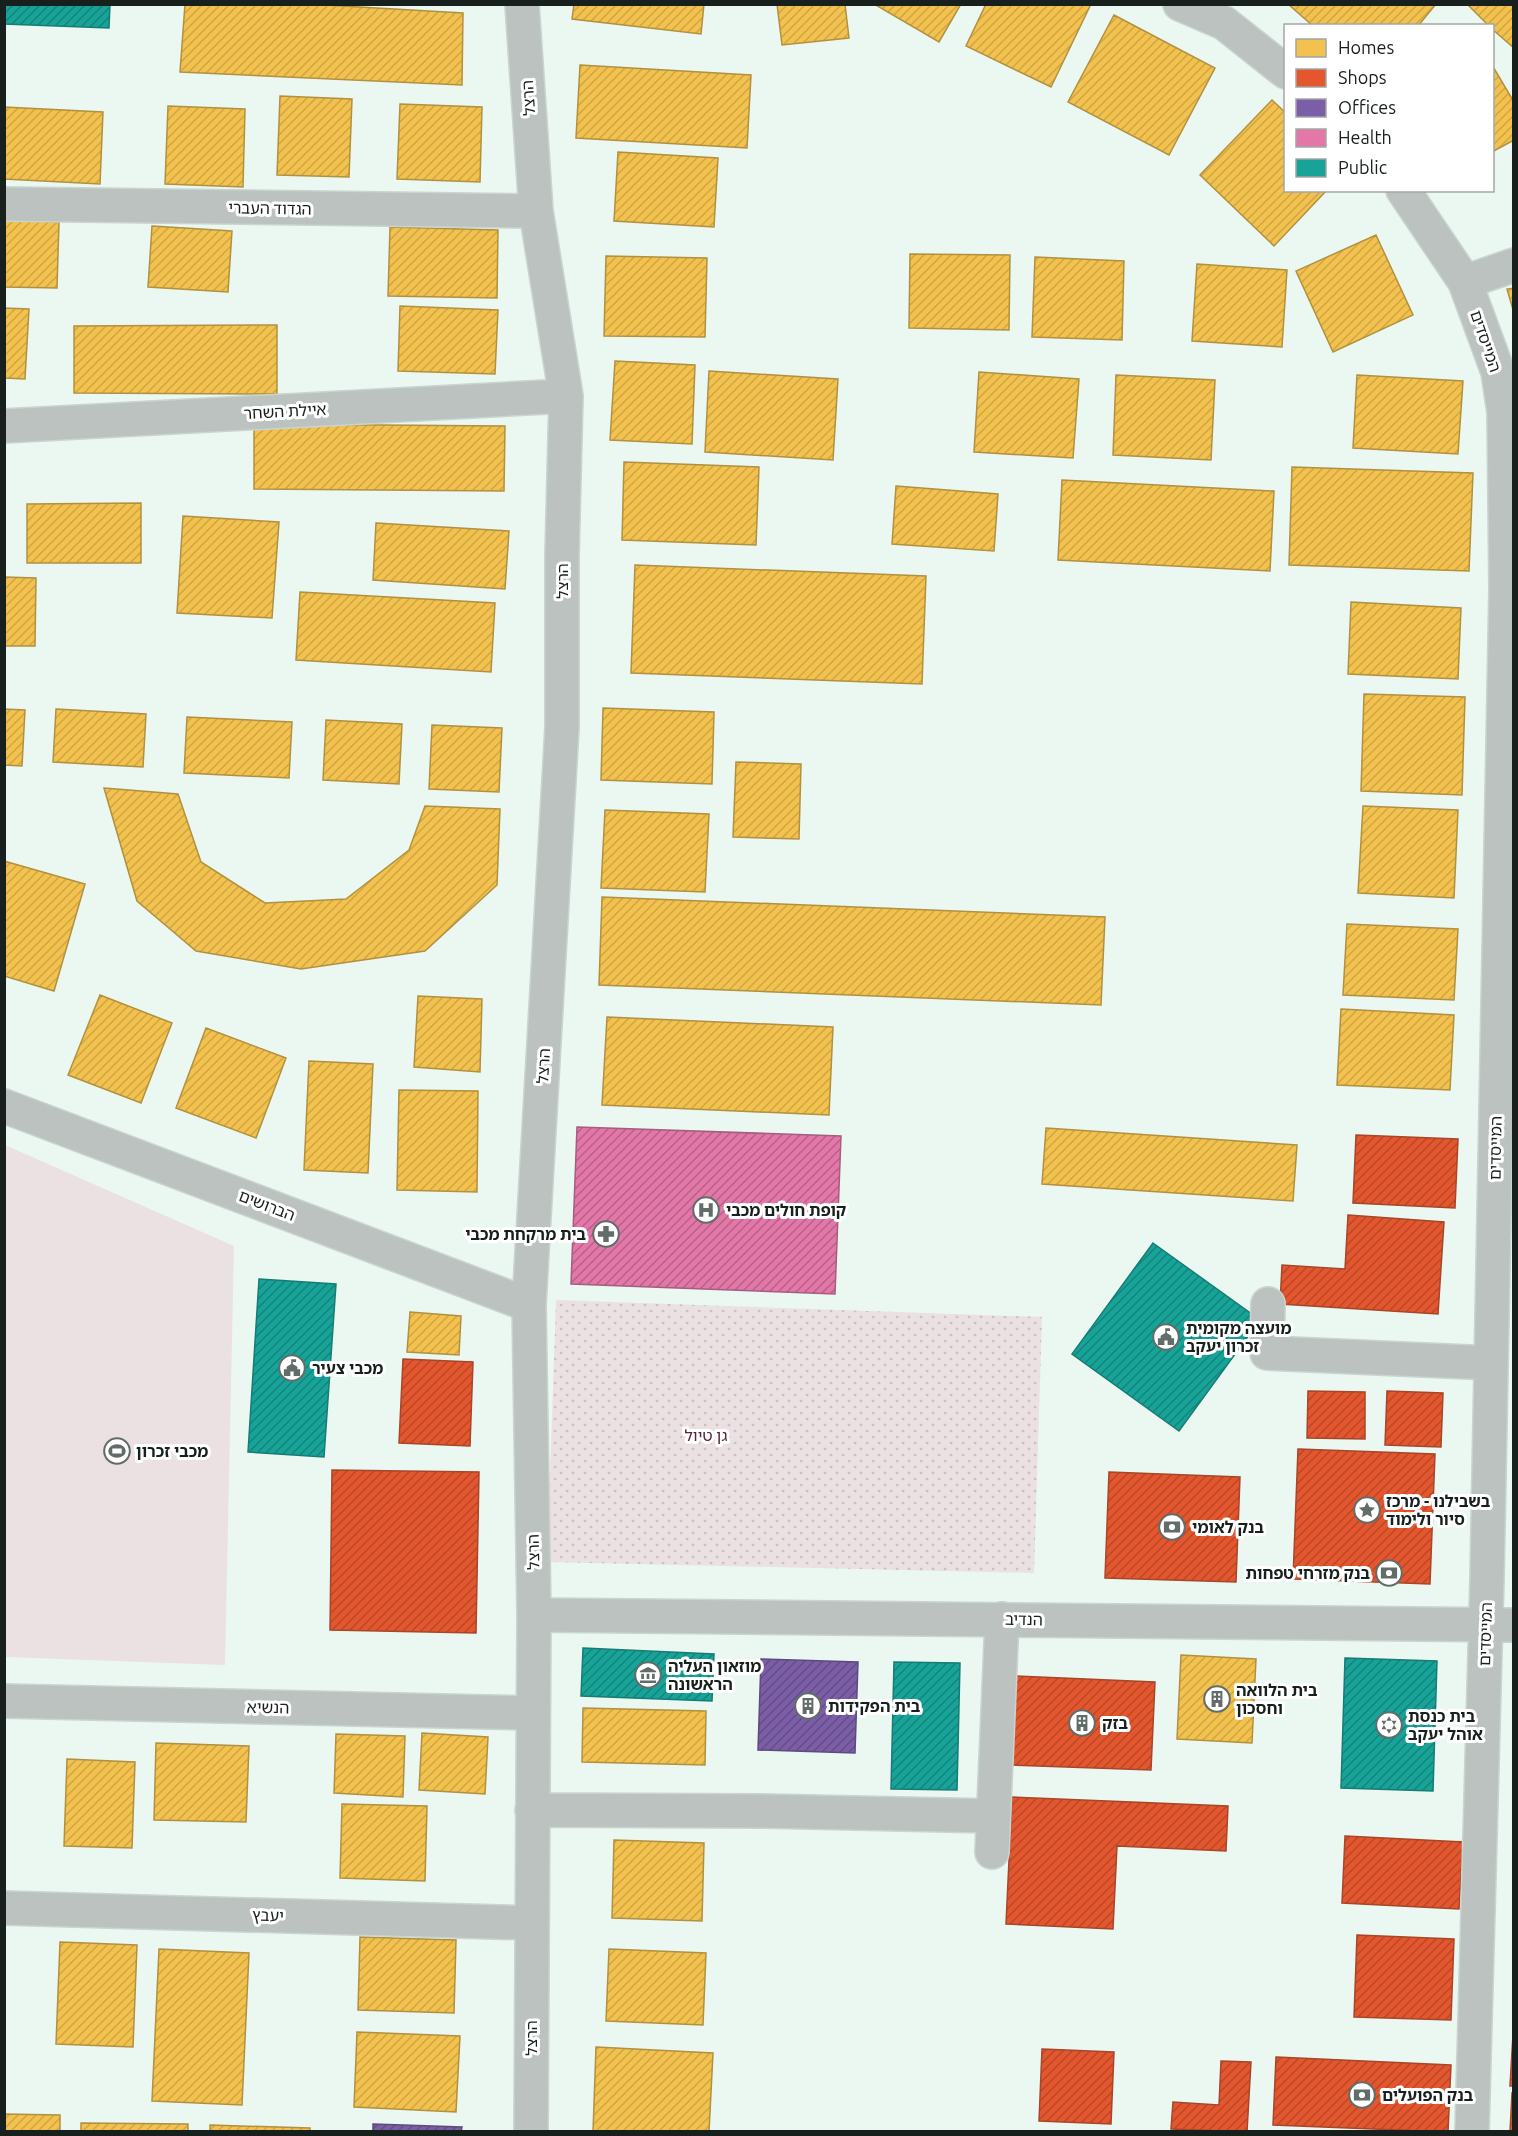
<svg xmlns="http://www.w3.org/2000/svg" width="1518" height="2136" viewBox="0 0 1518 2136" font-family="Ubuntu,'Noto Sans Hebrew',sans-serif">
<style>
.park{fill:url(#park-dots)}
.pitch{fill:#ebe1e3}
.homes{fill:url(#homes-hatch);stroke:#b1913f;stroke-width:1.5}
.shops{fill:url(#shops-hatch);stroke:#a74629;stroke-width:1.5}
.offices{fill:url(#offices-hatch);stroke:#5d4b7e;stroke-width:1.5}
.health{fill:url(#health-hatch);stroke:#a65d7e;stroke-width:1.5}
.public{fill:url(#public-hatch);stroke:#177c73;stroke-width:1.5}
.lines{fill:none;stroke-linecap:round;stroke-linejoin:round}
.minor-casing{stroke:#cad5d0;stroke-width:36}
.minor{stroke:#bcc2bf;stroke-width:33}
.labels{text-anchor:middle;stroke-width:6;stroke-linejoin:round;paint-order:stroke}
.street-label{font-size:16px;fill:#18201d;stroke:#fff}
.poi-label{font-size:16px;font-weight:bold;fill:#18201d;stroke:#fff;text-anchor:start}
.park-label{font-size:16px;fill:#592339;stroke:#fff}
</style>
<defs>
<pattern id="park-dots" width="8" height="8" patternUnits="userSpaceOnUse" patternTransform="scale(1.5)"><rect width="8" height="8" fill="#ebe1e3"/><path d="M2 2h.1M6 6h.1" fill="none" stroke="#c9c1c2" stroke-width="1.8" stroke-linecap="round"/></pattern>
<pattern id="homes-hatch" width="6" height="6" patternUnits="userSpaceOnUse" patternTransform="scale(1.5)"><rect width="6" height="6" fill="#f2c14e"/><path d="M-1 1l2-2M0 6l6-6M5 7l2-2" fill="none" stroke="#cfa644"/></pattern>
<pattern id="shops-hatch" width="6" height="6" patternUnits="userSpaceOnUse" patternTransform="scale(1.5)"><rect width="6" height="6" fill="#e4572e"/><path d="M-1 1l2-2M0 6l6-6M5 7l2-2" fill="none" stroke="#b84827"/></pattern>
<pattern id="offices-hatch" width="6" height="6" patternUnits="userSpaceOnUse" patternTransform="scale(1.5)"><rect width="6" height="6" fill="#7b5ea7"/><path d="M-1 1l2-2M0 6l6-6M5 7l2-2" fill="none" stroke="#644d87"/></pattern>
<pattern id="health-hatch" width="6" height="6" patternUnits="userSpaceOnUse" patternTransform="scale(1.5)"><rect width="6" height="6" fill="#e377a8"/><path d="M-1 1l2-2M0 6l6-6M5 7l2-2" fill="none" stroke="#b76188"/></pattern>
<pattern id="public-hatch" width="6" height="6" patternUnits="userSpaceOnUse" patternTransform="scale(1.5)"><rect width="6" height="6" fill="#17a398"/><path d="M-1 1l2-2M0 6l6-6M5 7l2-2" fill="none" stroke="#14847b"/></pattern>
</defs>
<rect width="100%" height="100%" fill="#ebf8f2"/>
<path class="park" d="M556,1300L1042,1317L1034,1573L547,1562Z"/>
<path class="pitch" d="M5,1145L234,1246L225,1665L5,1657Z"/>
<path class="homes" d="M185,4H308L463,13L462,85L180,72Z
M574,4H704L701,34L572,19Z
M777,4H845L849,38L782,45Z
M874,4H961L939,42Z
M986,4H1091L1051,87L966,46Z
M1288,4H1436L1418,26H1313Z
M1467,4H1514V48L1492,29V26H1489Z
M1114,15L1215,68L1169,155L1068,102Z
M580,65L751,75L747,148L576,138Z
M1492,65L1514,102V140L1492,152Z
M280,96L352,99L349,177L277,175Z
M1272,100L1286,113V190H1327L1274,246L1200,175Z
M400,104L482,107L480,182L397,179Z
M168,106L245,109L243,187L165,184Z
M4,107L103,112L100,184L4,179Z
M618,152L718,158L714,227L614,221Z
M4,220L59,222L57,288L4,287Z
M152,226L232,231L228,292L148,287Z
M390,227L498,230L497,298L388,296Z
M1376,235L1413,315L1333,352L1296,271Z
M910,254L1010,255L1009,330L909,328Z
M606,256L707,258L705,337L604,336Z
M1035,257L1124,261L1122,340L1032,337Z
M1197,264L1287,270L1282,347L1192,341Z
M1514,288V313L1507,289Z
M400,306L498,310L495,374L398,371Z
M4,308L29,309L25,379L4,378Z
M277,325V394L74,393V326Z
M615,361L695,365L692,444L610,440Z
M709,371L838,379L833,460L705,452Z
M979,372L1079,379L1073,458L974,452Z
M1116,375L1215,380L1211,460L1113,455Z
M1357,375L1463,381L1458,454L1353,448Z
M254,424L505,426L504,491L254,489Z
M624,462L759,467L756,545L622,540Z
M1292,467L1473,473L1469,571L1289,565Z
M1062,480L1274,491L1270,571L1058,560Z
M896,486L998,494L994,551L892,544Z
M141,503V563H27V504Z
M183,516L279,522L272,618L177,613Z
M376,523L509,531L505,589L373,580Z
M635,565L926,576L922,684L631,673Z
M4,577L36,578L35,646H4Z
M300,592L495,603L491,672L296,660Z
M1351,602L1461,608L1458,679L1348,674Z
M1364,694L1465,697L1462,795L1361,791Z
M603,708L714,712L712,784L601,780Z
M4,709L25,710L22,766L4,765Z
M56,709L146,714L143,767L53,762Z
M187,717L292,722L289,778L184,773Z
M326,720L402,724L399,784L323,780Z
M432,725L502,728L499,792L429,789Z
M736,762L801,764L799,839L733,837Z
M104,788L178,794L201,862L265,903L346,899L409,850L425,806L500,809L497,885L425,951L301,969L196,951L137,901Z
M1363,806L1458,810L1454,898L1358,893Z
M605,810L709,814L705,892L601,888Z
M4,861L85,884L54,991L4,976Z
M602,897L1105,917L1101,1005L599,985Z
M1347,924L1458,929L1454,1000L1343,995Z
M100,995L172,1023L141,1103L68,1075Z
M418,996L482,999L480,1072L414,1067Z
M1341,1009L1454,1015L1450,1090L1337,1085Z
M607,1017L833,1027L829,1115L602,1105Z
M206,1028L286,1058L256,1138L176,1108Z
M309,1061L373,1064L368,1173L304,1170Z
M399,1090L478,1091L477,1192L397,1190Z
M1046,1128L1297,1145L1293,1201L1042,1184Z
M410,1312L461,1316L459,1355L407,1352Z
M1181,1655L1256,1659L1252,1743L1177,1739Z
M583,1708L706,1711L705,1765L582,1762Z
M422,1733L488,1737L485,1794L419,1790Z
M336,1734L405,1736L403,1797L334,1793Z
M156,1743L249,1746L246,1822L154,1820Z
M67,1759L135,1762L132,1848L64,1846Z
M342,1804L427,1806L425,1881L340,1878Z
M614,1840L704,1843L702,1921L612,1918Z
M360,1937L456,1940L454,2013L358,2010Z
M60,1942L137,1945L133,2047L56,2044Z
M159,1949L249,1953L242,2105L152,2101Z
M609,1949L706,1953L703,2025L606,2021Z
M357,2032L460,2036L456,2112L354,2107Z
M596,2047L713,2053L709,2132H593Z
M4,2114L60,2115V2132H4Z
M81,2123L188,2124V2132H81Z
M210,2125L310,2128V2132H210Z"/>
<path class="shops" d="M1356,1135L1458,1139L1455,1208L1353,1203Z
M1348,1215L1444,1222L1438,1314L1280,1304L1282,1265L1345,1269Z
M403,1359L473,1362L470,1446L399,1443Z
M1308,1391L1365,1392V1439L1307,1438Z
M1387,1391L1443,1393L1441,1447L1385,1445Z
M1298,1449L1435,1454L1430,1584L1293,1579Z
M332,1470L479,1472L476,1633L330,1630Z
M1109,1472L1240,1477L1236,1582L1105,1578Z
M1014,1676L1155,1682L1151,1770L1010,1765Z
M1012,1797L1228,1806L1226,1851L1117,1846L1113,1929L1006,1924Z
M1345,1836L1463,1842L1459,1909L1342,1903Z
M1357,1935L1454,1939L1451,2020L1354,2017Z
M1513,2034H1514V2086H1510Z
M1042,2049L1114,2052L1111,2124L1039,2121Z
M1276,2057L1451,2065L1448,2132L1273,2125Z
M1221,2061L1251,2062L1247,2132L1171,2129L1173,2102L1219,2105Z
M1512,2093H1514V2132H1510Z"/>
<path class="offices" d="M761,1659L858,1662L855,1753L758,1750Z
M373,2124L462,2127L461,2132H373Z"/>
<path class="health" d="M577,1127L841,1136L835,1294L571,1284Z"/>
<path class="public" d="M4,4H110L109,28L4,24Z
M1153,1243L1260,1320L1179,1431L1072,1354Z
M259,1279L336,1284L324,1457L248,1452Z
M583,1648L714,1654L712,1701L581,1696Z
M1345,1658L1437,1661L1433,1791L1341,1788Z
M894,1662L960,1663L957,1790L891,1789Z"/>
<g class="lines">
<g class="minor-casing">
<path id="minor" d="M522,4L536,211L566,396L562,556V727L529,1305L534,1615L531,2132
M1180,4L1224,23L1286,72
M1403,190L1465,282L1498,372L1504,412L1506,588L1487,1578L1472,2132
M4,204L536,211
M1465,282L1514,265
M4,426L566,396
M4,1106L529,1305
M1268,1304L1267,1353L1491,1363
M534,1615L1514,1625
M4,1701L532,1713
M532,1810L761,1811L993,1816
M992,1852L1002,1619
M4,1908L532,1923"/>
</g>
<use href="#minor" class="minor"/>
</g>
<defs>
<g id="hospital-ring" transform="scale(1.35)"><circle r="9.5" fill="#fff" stroke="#626c68" stroke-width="1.5"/><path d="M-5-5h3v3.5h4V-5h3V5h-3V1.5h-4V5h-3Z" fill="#626c68"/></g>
<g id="pharmacy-ring" transform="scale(1.35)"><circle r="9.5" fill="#fff" stroke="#626c68" stroke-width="1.5"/><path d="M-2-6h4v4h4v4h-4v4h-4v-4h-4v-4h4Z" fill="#626c68"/></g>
<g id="civic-ring" transform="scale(1.35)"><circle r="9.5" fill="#fff" stroke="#626c68" stroke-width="1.5"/><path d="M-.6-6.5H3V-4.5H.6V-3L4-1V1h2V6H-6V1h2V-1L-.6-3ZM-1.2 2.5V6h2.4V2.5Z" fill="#626c68"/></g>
<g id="stadium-ring" transform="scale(1.35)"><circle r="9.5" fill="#fff" stroke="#626c68" stroke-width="1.5"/><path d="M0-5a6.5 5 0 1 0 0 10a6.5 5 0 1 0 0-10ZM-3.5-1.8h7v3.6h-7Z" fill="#626c68"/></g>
<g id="sight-ring" transform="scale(1.35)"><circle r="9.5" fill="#fff" stroke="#626c68" stroke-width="1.5"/><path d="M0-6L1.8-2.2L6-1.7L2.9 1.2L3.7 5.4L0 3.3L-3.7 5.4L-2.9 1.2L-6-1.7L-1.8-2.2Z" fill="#626c68"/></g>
<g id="bank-ring" transform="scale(1.35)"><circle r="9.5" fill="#fff" stroke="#626c68" stroke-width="1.5"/><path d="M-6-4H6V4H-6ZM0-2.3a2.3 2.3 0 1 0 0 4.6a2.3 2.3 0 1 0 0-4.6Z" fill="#626c68"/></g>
<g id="museum-ring" transform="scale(1.35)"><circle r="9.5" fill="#fff" stroke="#626c68" stroke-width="1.5"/><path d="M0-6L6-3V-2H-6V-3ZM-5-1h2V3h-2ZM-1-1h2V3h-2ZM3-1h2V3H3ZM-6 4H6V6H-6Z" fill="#626c68"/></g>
<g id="building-ring" transform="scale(1.35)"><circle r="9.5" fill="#fff" stroke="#626c68" stroke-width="1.5"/><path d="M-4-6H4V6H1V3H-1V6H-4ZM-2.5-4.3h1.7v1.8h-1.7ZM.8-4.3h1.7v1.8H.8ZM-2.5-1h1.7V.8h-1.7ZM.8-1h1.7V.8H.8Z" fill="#626c68"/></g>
<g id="synagogue-ring" transform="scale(1.35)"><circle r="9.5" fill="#fff" stroke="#626c68" stroke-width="1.5"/><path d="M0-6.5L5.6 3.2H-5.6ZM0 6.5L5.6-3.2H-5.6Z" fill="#626c68"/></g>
</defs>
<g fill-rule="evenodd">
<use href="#hospital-ring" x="706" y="1210"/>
<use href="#pharmacy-ring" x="606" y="1234"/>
<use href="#civic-ring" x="1166" y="1337"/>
<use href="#civic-ring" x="292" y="1368"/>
<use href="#stadium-ring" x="117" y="1451"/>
<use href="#sight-ring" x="1367" y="1510"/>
<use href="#bank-ring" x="1172" y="1527"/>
<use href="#bank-ring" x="1389" y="1573"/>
<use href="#museum-ring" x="648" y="1675"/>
<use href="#building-ring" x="1217" y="1699"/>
<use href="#building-ring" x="808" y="1706"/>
<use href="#building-ring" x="1082" y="1723"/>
<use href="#synagogue-ring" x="1389" y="1725"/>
<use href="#bank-ring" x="1362" y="2095"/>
</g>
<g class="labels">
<g class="street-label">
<text transform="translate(528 98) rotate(-94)" y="6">הרצל</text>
<text transform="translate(270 208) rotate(1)" y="6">הגדוד העברי</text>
<text transform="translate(1486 341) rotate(71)" y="6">המייסדים</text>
<text transform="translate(285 411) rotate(-3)" y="6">איילת השחר</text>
<text transform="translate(562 581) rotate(-90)" y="6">הרצל</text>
<text transform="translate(543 1066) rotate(-87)" y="6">הרצל</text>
<text transform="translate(1495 1148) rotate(-89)" y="6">המייסדים</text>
<text transform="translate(267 1205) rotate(21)" y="6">הברושים</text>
<text transform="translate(533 1552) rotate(-91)" y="6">הרצל</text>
<text transform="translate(1024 1619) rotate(1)" y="6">הנדיב</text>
<text transform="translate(1485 1634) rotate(-88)" y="6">המייסדים</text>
<text transform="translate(268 1707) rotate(1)" y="6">הנשיא</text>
<text transform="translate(268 1915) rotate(2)" y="6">יעבץ</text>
<text transform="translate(531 2038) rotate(-90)" y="6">הרצל</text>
</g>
<g class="poi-label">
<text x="726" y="1216">קופת חולים מכבי</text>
<text x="586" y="1240" text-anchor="end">בית מרקחת מכבי</text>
<text x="1186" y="1334">מועצה מקומית<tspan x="1186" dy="18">זכרון יעקב</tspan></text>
<text x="312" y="1374">מכבי צעיר</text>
<text x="136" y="1457">מכבי זכרון</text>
<text x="1386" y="1507">בשבילנו - מרכז<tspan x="1386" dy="18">סיור ולימוד</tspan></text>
<text x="1192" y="1533">בנק לאומי</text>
<text x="1370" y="1579" text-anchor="end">בנק מזרחי טפחות</text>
<text x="668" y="1672">מוזאון העליה<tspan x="668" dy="18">הראשונה</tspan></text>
<text x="1236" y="1696">בית הלוואה<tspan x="1236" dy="18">וחסכון</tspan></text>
<text x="828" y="1712">בית הפקידות</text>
<text x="1408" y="1722">בית כנסת<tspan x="1408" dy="18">אוהל יעקב</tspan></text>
<text x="1102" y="1729">בזק</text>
<text x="1382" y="2101">בנק הפועלים</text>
</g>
<g class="park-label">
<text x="706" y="1441">גן טיול</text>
</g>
</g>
<rect width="1518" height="2136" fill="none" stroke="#18201d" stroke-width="12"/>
<rect x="1284" y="24" width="210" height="168" fill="#ffffff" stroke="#a3a6a5" stroke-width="1.5"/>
<rect x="1296" y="39" width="30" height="18" fill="#f2c14e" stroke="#a3a6a5" stroke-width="1.5"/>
<text x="1338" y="54" font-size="18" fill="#18201d">Homes</text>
<rect x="1296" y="69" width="30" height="18" fill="#e4572e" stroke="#a3a6a5" stroke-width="1.5"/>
<text x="1338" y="84" font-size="18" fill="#18201d">Shops</text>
<rect x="1296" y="99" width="30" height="18" fill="#7b5ea7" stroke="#a3a6a5" stroke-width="1.5"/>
<text x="1338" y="114" font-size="18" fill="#18201d">Offices</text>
<rect x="1296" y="129" width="30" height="18" fill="#e377a8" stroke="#a3a6a5" stroke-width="1.5"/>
<text x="1338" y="144" font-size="18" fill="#18201d">Health</text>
<rect x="1296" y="159" width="30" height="18" fill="#17a398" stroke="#a3a6a5" stroke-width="1.5"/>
<text x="1338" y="174" font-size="18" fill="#18201d">Public</text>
</svg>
